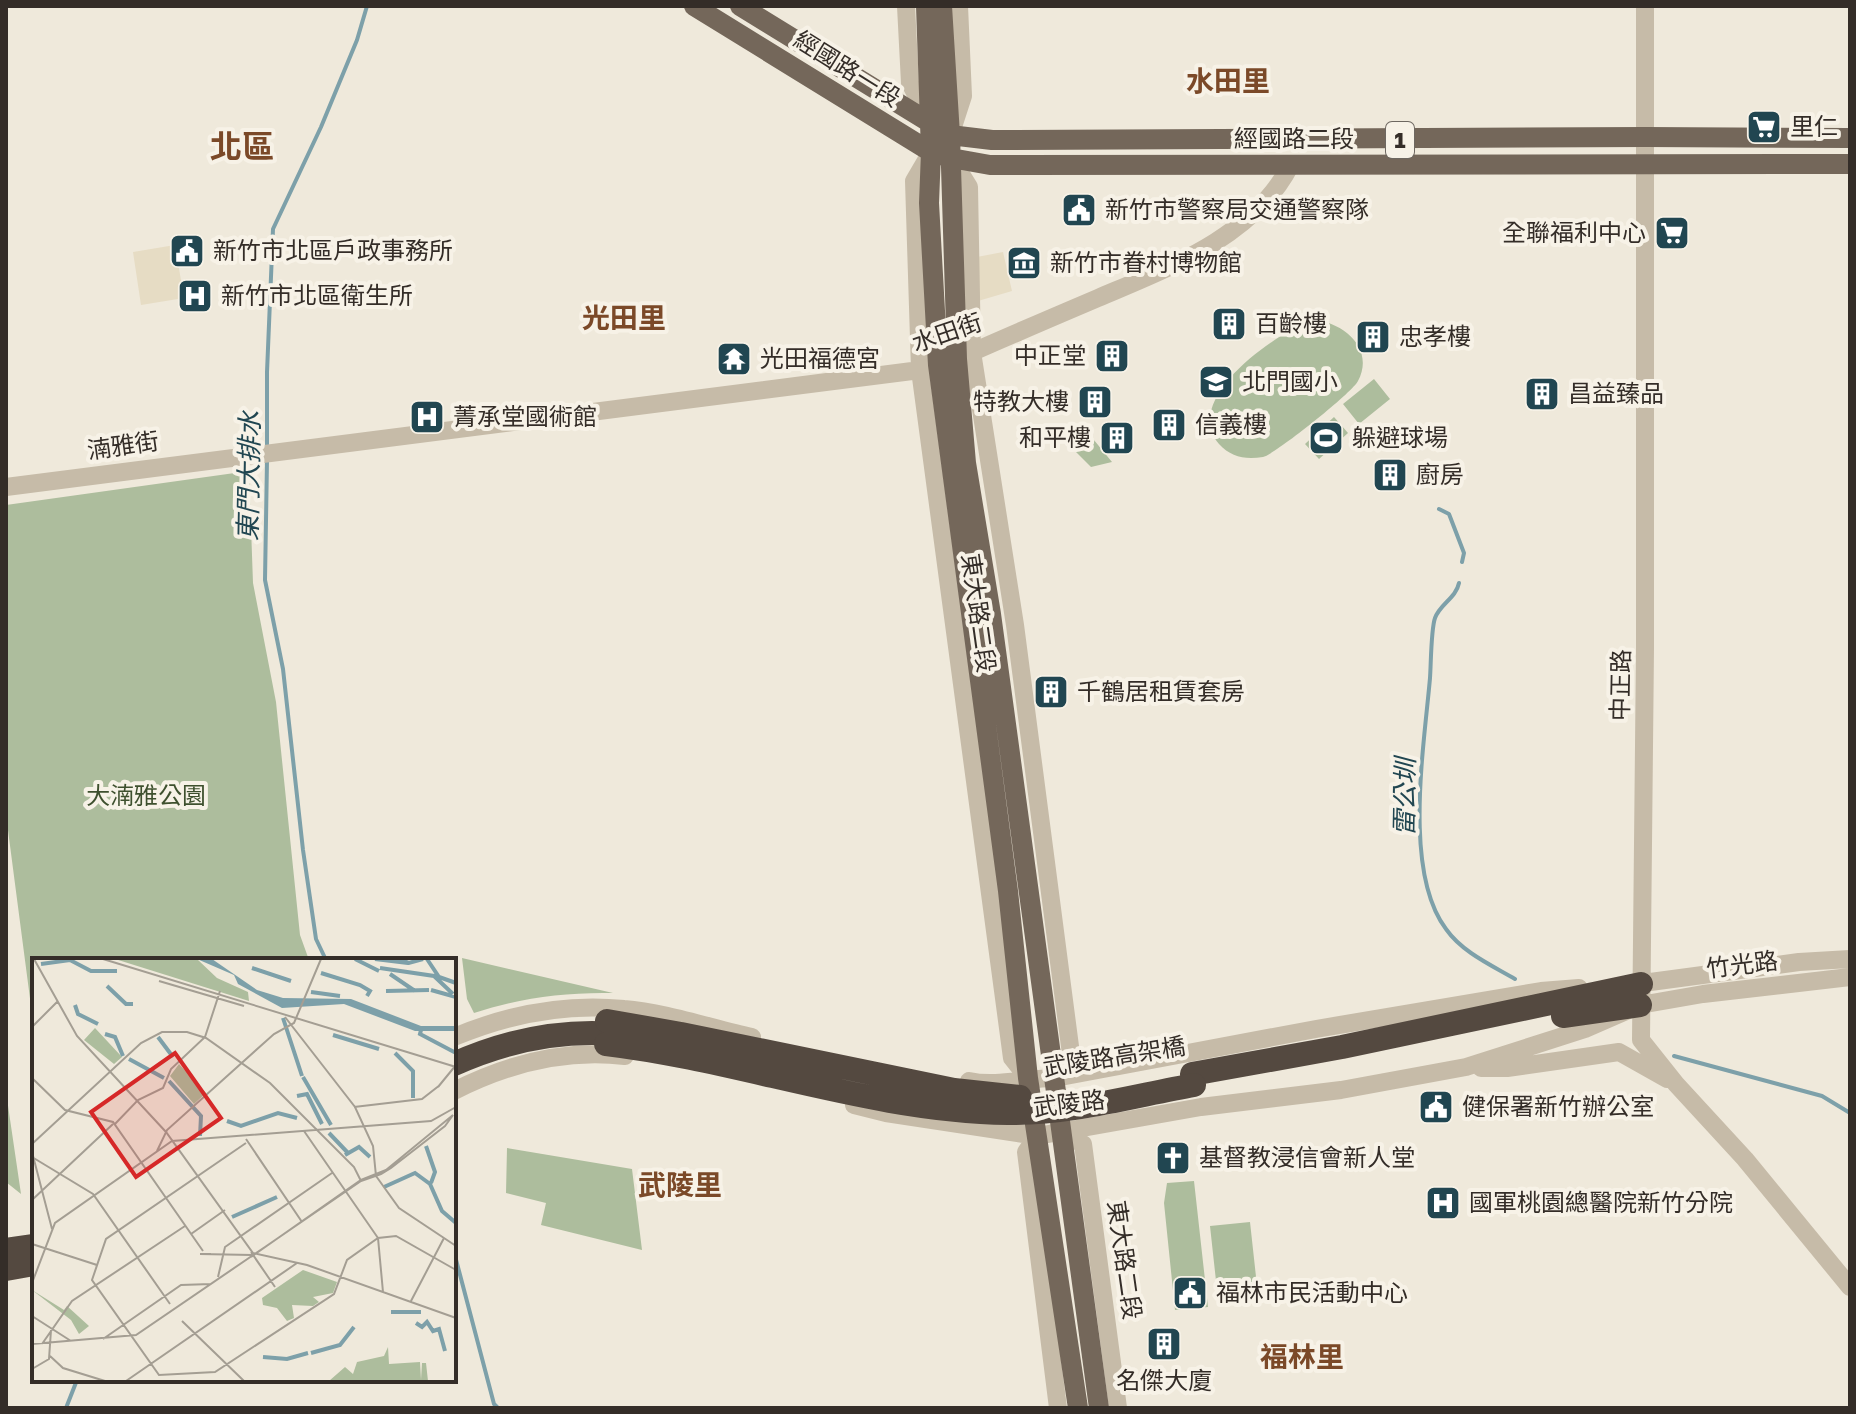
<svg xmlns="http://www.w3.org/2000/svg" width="1856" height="1414" viewBox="0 0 1856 1414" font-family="'Golos Text','Noto Sans TC',sans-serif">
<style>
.green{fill:#adbd9d}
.plaza{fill:#e6dcc4}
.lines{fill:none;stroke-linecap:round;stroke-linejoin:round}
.stream{stroke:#7da0a9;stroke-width:4}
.minor{stroke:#c6bba8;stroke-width:18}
.major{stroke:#74675a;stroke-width:20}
.highway{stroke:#544940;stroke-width:24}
.highway-bridge{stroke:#544940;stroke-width:24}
.labels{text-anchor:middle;stroke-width:8;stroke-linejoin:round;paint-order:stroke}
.shield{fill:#f7f2e7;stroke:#6e6861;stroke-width:2}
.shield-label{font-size:22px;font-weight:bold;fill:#342d28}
.street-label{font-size:24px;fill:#342d28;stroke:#f7f2e7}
.poi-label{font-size:24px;fill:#342d28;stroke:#f7f2e7;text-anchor:start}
.park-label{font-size:24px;fill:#3e502e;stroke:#f7f2e7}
.water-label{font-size:26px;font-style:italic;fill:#214651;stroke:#f7f2e7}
.quarter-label{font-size:28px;font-weight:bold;fill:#7b4928;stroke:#f7f2e7}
.district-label{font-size:32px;font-weight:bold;fill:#7b4928;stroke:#f7f2e7}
.inset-river{fill:none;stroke:#7da0a9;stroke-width:4}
.inset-road{fill:none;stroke:#a49e93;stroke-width:2}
.view{fill:#d62828;fill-opacity:0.15;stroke:#d62828;stroke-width:4}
.inset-edge{fill:none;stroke:#342d28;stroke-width:4}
</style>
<rect width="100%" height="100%" fill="#efe9db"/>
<path class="green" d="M1313,320C1344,322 1375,349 1358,381C1352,393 1274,455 1263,457C1245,460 1231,457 1219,444C1180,399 1277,332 1313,320Z
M1374,379L1390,399L1359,424L1343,404Z
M1334,417L1348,433L1319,459L1305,444Z
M1089,434L1112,462L1091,467L1072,448Z
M249,471L253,583L276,702L300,935L309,960H34V1029L6,815V505Z
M462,958L613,993C564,992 520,998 474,1013L467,999Z
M6,1092L21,1194L6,1182Z
M507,1148L632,1169L642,1250L541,1225L546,1203L506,1193Z
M1194,1181L1208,1307L1175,1310L1164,1203L1167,1183Z
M1250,1222L1258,1295L1218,1299L1210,1226Z"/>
<path class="plaza" d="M175,245L184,298L141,305L133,252Z
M1003,252L1012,291L978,301L977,257Z"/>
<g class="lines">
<path class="stream" d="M267,448V372L273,229L321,127L357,40L367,6
M267,461L265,580L283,669L303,850L316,939L326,960
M1439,509L1449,514L1464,553L1462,562
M1459,583C1456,598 1440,604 1435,618C1431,629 1431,664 1430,678C1424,747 1403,872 1446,929C1462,952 1491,965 1515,979
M1674,1056L1822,1096L1850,1113
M454,1252L494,1404L498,1408
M66,1408L77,1380"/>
<path class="minor" d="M906,6L910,83L930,122
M1645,6V648L1641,1040L1676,1084L1745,1159L1850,1287
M951,133L963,96L959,6
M931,152L914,181L920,370L1012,1058L1028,1078
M951,158L969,187L972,352L1015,625L1071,1054L1055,1078
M6,487L920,370L957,359C1004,338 1051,318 1098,298C1168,268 1253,237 1290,166
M1628,985L1799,962L1850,959
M454,1037C509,1014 565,1003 624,1009C665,1012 711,1028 752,1037
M1481,1068H1507L1619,1052L1667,1079
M969,1081C996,1087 1027,1078 1055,1078L1316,1029L1541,991L1579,988
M454,1091C507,1064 566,1049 625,1056
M854,1105L886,1113L1037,1136L1201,1107L1341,1090L1466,1067L1585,1029L1640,1005L1703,994L1850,977
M1060,1133L1083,1144L1118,1408
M1037,1136L1026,1152L1058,1408"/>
<path class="major" d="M694,6L931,152L951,158L990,165L1850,164
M740,6L950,135L992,140L1646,137L1850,138
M926,6L931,152L929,203L938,365L1008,891L1028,1078L1078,1408
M942,6L950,135L957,359L966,463L991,614L1099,1408"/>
<path class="highway" d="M1563,1016L1640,1005
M454,1064C512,1038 571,1027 635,1036
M1192,1074L1342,1047L1641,984
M6,1250L34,1246
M6,1269L34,1264"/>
<path class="highway-bridge" d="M607,1021L681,1034L954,1090L1020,1097
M606,1044C741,1060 871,1111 1008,1113C1070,1114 1133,1096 1194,1085"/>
</g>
<defs>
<g id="supermarket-square" transform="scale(1.8)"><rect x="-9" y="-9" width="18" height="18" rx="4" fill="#214651" stroke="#f7f2e7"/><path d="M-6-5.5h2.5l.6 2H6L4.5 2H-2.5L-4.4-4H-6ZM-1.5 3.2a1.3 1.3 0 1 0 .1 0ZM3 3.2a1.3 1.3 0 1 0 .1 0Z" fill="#fff"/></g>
<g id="civic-square" transform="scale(1.8)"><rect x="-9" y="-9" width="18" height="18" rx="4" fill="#214651" stroke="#f7f2e7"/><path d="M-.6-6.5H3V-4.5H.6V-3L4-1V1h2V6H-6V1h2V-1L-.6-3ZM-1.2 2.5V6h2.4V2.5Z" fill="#fff"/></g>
<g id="museum-square" transform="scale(1.8)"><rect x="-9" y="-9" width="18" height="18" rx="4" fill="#214651" stroke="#f7f2e7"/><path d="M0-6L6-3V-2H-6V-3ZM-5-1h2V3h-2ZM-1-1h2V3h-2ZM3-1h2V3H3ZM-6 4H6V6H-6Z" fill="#fff"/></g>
<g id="hospital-square" transform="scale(1.8)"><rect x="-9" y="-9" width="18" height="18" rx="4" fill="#214651" stroke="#f7f2e7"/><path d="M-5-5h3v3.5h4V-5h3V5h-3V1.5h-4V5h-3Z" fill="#fff"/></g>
<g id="building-square" transform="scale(1.8)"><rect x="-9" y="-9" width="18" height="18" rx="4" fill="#214651" stroke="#f7f2e7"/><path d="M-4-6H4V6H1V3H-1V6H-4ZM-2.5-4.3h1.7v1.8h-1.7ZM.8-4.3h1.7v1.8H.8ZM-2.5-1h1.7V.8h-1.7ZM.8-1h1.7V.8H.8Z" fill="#fff"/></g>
<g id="temple-square" transform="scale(1.8)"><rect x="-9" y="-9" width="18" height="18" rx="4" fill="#214651" stroke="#f7f2e7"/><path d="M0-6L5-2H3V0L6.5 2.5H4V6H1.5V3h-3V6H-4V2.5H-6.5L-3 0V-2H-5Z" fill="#fff"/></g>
<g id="school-square" transform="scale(1.8)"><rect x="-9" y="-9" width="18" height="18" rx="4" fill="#214651" stroke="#f7f2e7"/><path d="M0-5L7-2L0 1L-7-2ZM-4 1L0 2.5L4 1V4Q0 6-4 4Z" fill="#fff"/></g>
<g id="stadium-square" transform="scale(1.8)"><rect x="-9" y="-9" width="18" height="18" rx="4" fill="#214651" stroke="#f7f2e7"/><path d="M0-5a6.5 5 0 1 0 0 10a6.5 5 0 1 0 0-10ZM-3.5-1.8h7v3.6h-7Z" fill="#fff"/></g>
<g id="church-square" transform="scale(1.8)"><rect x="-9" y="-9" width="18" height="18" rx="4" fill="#214651" stroke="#f7f2e7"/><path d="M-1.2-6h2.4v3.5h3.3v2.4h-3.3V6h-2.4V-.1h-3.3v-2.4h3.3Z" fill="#fff"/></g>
</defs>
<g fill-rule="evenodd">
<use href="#supermarket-square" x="1764" y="127"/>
<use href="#civic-square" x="1079" y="210"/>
<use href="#supermarket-square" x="1672" y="233"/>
<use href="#civic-square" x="187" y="251"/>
<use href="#museum-square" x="1024" y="263"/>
<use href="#hospital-square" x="195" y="296"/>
<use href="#building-square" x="1229" y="324"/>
<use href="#building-square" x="1373" y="337"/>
<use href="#building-square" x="1112" y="356"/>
<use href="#temple-square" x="734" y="359"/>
<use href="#school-square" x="1216" y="382"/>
<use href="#building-square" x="1542" y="394"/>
<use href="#building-square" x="1095" y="402"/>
<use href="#hospital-square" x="427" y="417"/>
<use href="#building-square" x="1169" y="425"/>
<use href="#building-square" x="1117" y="438"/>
<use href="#stadium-square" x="1326" y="438"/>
<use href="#building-square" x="1390" y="475"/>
<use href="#building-square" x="1051" y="692"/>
<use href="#civic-square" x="1436" y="1107"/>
<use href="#church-square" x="1173" y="1158"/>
<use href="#hospital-square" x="1443" y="1203"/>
<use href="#civic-square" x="1190" y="1293"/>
<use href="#building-square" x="1164" y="1344"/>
</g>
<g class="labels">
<rect class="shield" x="1386" y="122" width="28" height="36" rx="6"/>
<g class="shield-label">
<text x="1400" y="148">1</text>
</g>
<g class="street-label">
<text transform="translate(847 69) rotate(32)" y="8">經國路一段</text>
<text x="1294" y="147">經國路二段</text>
<text transform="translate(947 333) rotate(-19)" y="8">水田街</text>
<text transform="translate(123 446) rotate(-8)" y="8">湳雅街</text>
<text transform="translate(978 613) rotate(82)" y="8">東大路二段</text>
<text transform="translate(1621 685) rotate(-89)" y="8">中正路</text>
<text transform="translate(1742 965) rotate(-7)" y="8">竹光路</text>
<text transform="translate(1114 1057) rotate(-9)" y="8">武陵路高架橋</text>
<text transform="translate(1069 1104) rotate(-7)" y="8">武陵路</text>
<text transform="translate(1124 1260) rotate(82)" y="8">東大路二段</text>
</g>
<g class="poi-label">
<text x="1790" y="135">里仁</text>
<text x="1105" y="218">新竹市警察局交通警察隊</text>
<text x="1646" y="241" text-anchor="end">全聯福利中心</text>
<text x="213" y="259">新竹市北區戶政事務所</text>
<text x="1050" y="271">新竹市眷村博物館</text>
<text x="221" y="304">新竹市北區衛生所</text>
<text x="1255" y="332">百齡樓</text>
<text x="1399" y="345">忠孝樓</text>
<text x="1086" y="364" text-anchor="end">中正堂</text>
<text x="760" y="367">光田福德宮</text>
<text x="1242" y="390">北門國小</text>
<text x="1568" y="402">昌益臻品</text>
<text x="1069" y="410" text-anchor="end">特教大樓</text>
<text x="453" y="425">菁承堂國術館</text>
<text x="1195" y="433">信義樓</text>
<text x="1091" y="446" text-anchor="end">和平樓</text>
<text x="1352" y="446">躲避球場</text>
<text x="1416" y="483">廚房</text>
<text x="1077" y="700">千鶴居租賃套房</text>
<text x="1462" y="1115">健保署新竹辦公室</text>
<text x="1199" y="1166">基督教浸信會新人堂</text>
<text x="1469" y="1211">國軍桃園總醫院新竹分院</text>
<text x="1216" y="1301">福林市民活動中心</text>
<text x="1164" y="1389" text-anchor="middle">名傑大廈</text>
</g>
<g class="park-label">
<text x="146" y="804">大湳雅公園</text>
</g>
<g class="water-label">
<text transform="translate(249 476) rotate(-89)" y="9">東門大排水</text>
<text transform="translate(1405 797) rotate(-89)" y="9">雷公圳</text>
</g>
<g class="quarter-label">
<text x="1228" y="91">水田里</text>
<text x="624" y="328">光田里</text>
<text x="680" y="1195">武陵里</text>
<text x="1302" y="1367">福林里</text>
</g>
<g class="district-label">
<text x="242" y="158">北區</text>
</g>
</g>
<g transform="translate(32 958)">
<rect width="424" height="424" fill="#efe9db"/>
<path d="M83,1H165L185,20L216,34L217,43ZM63,70L90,99L82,106L52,82ZM147,106L174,135L162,146L138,118ZM271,312L305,324L301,335L281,339L287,344L281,348L260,347L262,360L255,363L245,350L231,347L230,340ZM0,332L32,352L35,348L57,368L47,376L39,362ZM356,389L357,406L388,404L389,422L390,405H394L396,423H297L313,409L321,416L325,404L352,398Z" fill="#adbd9d"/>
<path d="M165,1H180L225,32L251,40L319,41L389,68H424V73H383L312,46L250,50L206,26L202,17Z" fill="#7da0a9"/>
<path class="inset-river" d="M323,1L347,13M343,1L376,5M368,1L377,5L391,1M395,1L407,19L424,25M9,6L38,2L59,13H85M220,10L259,23M348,10L402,18L421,36M289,15L328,27L338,33L335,38M358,16L383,33M75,28L94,46H101M399,32L424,39M354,33L397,32M279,34L308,38M43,47L46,56L66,66M251,60L270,118M389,72L388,76L424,95M73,76L83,79L91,98M301,77L347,91M126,79L141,99M363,95L381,113V140M97,101L132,120M271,119L299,167M137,123L169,158L168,178M265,138L275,136L290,166M195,163L209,168L246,155L265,160M297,175L317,196M394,188L403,214L399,225M313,197L327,189L338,199M352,229L383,215L398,226L410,253L424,265M200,259L245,239M359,354H389M384,365L390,369L395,364L401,373L407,371L413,393M279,395L308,387L322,369M231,399L255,401L276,395"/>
<path class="inset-road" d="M2,1L45,78L134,174L221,295L275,307L424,360M71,1L424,109M127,23L212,48M253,59L323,149L341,188L344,218L367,250L424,288M0,69L25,44M0,120L33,152L81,164L171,293M406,129L424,107M322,149L390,141L408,127M82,167L106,142L131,130L139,111L173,79L188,33M272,173L346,280L351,334M214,181L270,264M214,185L74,281L60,322L127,417L183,414L302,336L315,302L346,280L364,278L424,312M0,186L109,85L130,74H155L174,80L238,125L322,209L329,223M125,193L135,172L242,76L262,65L289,1M0,194L20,271M0,199L61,236L138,346M0,242L81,166M159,276L193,252M0,286L65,307M219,294L243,329M179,296H168L220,297M186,319L193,289L300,215M0,325L23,265L140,183L399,163L424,149M379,343L412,280M0,358L39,383M150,363L212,423M71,381L149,327L179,326M0,386L104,377L233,289L329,223L349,216L359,210L413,168L421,157L354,212L329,222L219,299M10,386L40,343L153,268M18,398L31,410L73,423M0,411L17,401L19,372M94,423L265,305"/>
<path class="view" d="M143,95L189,160L104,219L59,154Z"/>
<rect width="424" height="424" class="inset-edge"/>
</g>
<rect width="1856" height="1414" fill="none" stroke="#342d28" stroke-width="16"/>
</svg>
